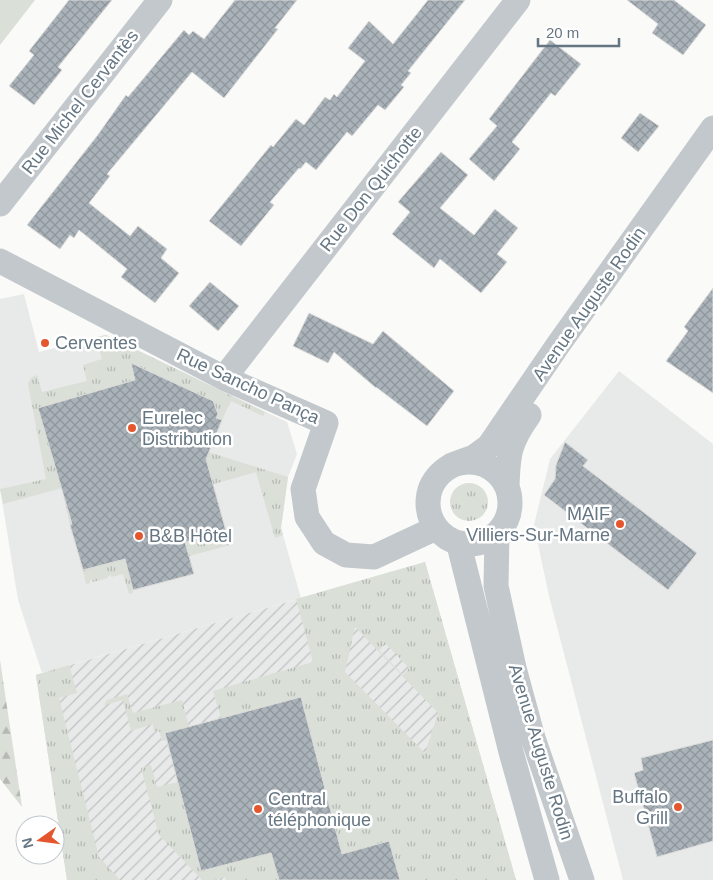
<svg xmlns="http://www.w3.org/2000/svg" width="713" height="880" viewBox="0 0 713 880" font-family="Arial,sans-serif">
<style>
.built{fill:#e8e9e9}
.industrial{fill:url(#industrial-furrows)}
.grass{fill:url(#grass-tufts);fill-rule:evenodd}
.forest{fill:url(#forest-firs)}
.pitch{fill:#dadfd7}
.building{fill:url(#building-cross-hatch);stroke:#dcdcda}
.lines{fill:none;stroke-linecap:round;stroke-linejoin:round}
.street{stroke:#c3c8cc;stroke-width:25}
.poi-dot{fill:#e4572e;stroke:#fff;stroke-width:2}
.labels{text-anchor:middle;stroke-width:5;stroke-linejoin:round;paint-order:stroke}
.street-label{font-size:18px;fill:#657683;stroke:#fff}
.poi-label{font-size:18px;fill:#657683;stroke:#fff;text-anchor:start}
</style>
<defs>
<pattern id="industrial-furrows" width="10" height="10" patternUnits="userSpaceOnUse" patternTransform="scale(1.25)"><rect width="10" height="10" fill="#e8e9e9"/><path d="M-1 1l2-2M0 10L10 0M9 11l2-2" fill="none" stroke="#c0c1c2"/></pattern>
<pattern id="grass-tufts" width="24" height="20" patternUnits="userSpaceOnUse" patternTransform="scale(1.25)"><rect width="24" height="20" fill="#dadfd7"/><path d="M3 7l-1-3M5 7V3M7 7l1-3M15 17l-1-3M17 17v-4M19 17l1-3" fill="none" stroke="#b4b9b4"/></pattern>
<pattern id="forest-firs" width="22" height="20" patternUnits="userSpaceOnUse" patternTransform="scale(1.25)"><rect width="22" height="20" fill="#dadfd7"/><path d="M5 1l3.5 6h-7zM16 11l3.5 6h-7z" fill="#b4b9b4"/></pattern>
<pattern id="building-cross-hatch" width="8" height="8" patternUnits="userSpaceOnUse" patternTransform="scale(1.25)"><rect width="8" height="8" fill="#aab3b9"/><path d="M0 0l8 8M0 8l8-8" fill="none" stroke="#8e969c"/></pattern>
</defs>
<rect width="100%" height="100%" fill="#fafaf8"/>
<path class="built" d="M24,294L39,352L106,335L287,422L297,454L288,477L281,528L301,598L42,673L18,600L0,488V299Z
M619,371L713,444V880H623L549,596L534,525L550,459Z"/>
<path class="industrial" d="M425,562L516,880H67L36,675Z"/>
<path class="grass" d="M106,335L265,412L263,416L231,401L222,420L216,418L215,406L145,369L133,373L135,380L39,408L202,450L288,477L281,528L283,535L275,538L256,472L70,525L62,488L3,504L0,489L46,479L28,384L31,378L37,375L42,392L87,381L83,365L102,359L96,337Z
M450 502a19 19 0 1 1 38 0a19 19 0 1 1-38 0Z
M226,531L230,545L189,556L186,542Z
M125,559L133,593L129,594L123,574L111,577V575L108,576V578L93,582L92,580H90V583L86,584L83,570Z
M425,562L516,880H400L389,841L330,857L337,835L301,698L221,718L213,691L313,662L296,599ZM355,627L438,713L425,753L345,672ZM386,644L409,668L403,675L379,650Z
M69,665L77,693L59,698L99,857L120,880H67L36,675Z
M127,694L133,713L182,700L189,727L166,733L167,740L162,741L159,730L154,731L153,724L131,731L123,700L104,705L107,700Z
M151,765L157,787L178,782L298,846L277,872L279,880H226L225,877L215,880H202L159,835L141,768Z"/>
<path class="forest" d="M0,660L22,807L0,779Z"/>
<path class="pitch" d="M0,0H35L0,45Z"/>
<path class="building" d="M69,0H112L58,67L62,70L34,105L9,86L34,55L29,51Z
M235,0H297L275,28L278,29L224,98L192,72L107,174L110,176L89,203L130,236L138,226L167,249L161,258L179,273L155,303L121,277L127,269L79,230L74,238L70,235L60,249L27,225L97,136L126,95L128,97L184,30L189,35L193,31L204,39Z
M428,0H465L408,71L411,73L401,85L404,87L385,110L378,105L352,136L347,132L316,170L306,162L300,169L299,168L270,202L274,205L241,246L209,221L271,145L273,147L296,119L304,125L325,97L330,100L334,94L337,97L365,61L348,48L369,21L393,44Z
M627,0H674L706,25L683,55L652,33L658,24Z
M550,40L581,64L555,96L551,93L512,142L520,149L494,181L469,159L497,126L489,119Z
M640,113L659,126L638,152L621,138Z
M441,152L468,175L440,208L474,235L495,209L518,228L497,254L507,262L481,293L440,259L434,268L392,234L410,212L398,202Z
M210,282L239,306L218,331L189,306Z
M713,288V393L666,361L688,331L684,327Z
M309,313L373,344L383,331L454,391L427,426L376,387V388L334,352L328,363L293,346Z
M131,363L213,401L218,414L216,418L222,420L206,459L226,531L185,542L194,574L133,590L125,559L83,570L70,525L72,524L38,408L135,380Z
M565,442L588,460L583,466L697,553L668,590L544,495L555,479L556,465Z
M301,697L342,854L389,841L400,880H279L271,853L201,871L165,733Z
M713,740V841L657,857L634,773L643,770L641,758Z"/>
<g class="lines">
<path class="street" d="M0,204L160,0
M0,261L224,378L326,423L303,489L307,517L324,543L346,555L374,557L436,528
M224,378L518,0
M428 503a41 41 0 1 1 82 0a41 41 0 1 1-82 0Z
M452,465L474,457L489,446L558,345L713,128
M507,487C508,454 509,443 529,415
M497,533L496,586L514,668L533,738L582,880
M459,545L511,752L547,880"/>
</g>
<g class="poi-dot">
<circle cx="45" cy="343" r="5"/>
<circle cx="132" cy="428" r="5"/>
<circle cx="620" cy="524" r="5"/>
<circle cx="139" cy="536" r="5"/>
<circle cx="678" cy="807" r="5"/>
<circle cx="258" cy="809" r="5"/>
</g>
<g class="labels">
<g class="street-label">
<text transform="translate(80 102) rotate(-52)" y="6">Rue Michel Cervantès</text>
<text transform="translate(371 189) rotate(-52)" y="6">Rue Don Quichotte</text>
<text transform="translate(589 304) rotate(-55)" y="6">Avenue Auguste Rodin</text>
<text transform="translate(248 386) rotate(25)" y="6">Rue Sancho Pança</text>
<text transform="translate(541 752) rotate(73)" y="6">Avenue Auguste Rodin</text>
</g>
<g class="poi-label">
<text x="55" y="349">Cerventes</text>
<text x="142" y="424">Eurelec<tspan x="142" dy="21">Distribution</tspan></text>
<text x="610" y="520" text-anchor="end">MAIF<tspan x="610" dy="21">Villiers-Sur-Marne</tspan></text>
<text x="149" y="542">B&amp;B Hôtel</text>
<text x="668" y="803" text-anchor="end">Buffalo<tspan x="668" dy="21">Grill</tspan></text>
<text x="268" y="805">Central<tspan x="268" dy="21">téléphonique</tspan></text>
</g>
</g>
<g transform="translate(40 840) rotate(256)"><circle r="24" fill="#ffffff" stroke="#c1c8cd"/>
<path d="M0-4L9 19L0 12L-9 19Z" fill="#e4572e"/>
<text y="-8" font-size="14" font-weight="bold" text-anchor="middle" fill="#657683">N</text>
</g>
<path d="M538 38v8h81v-8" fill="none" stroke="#657683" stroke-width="2.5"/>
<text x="546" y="38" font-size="15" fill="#657683" stroke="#ffffff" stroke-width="4" paint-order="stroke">20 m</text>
</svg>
